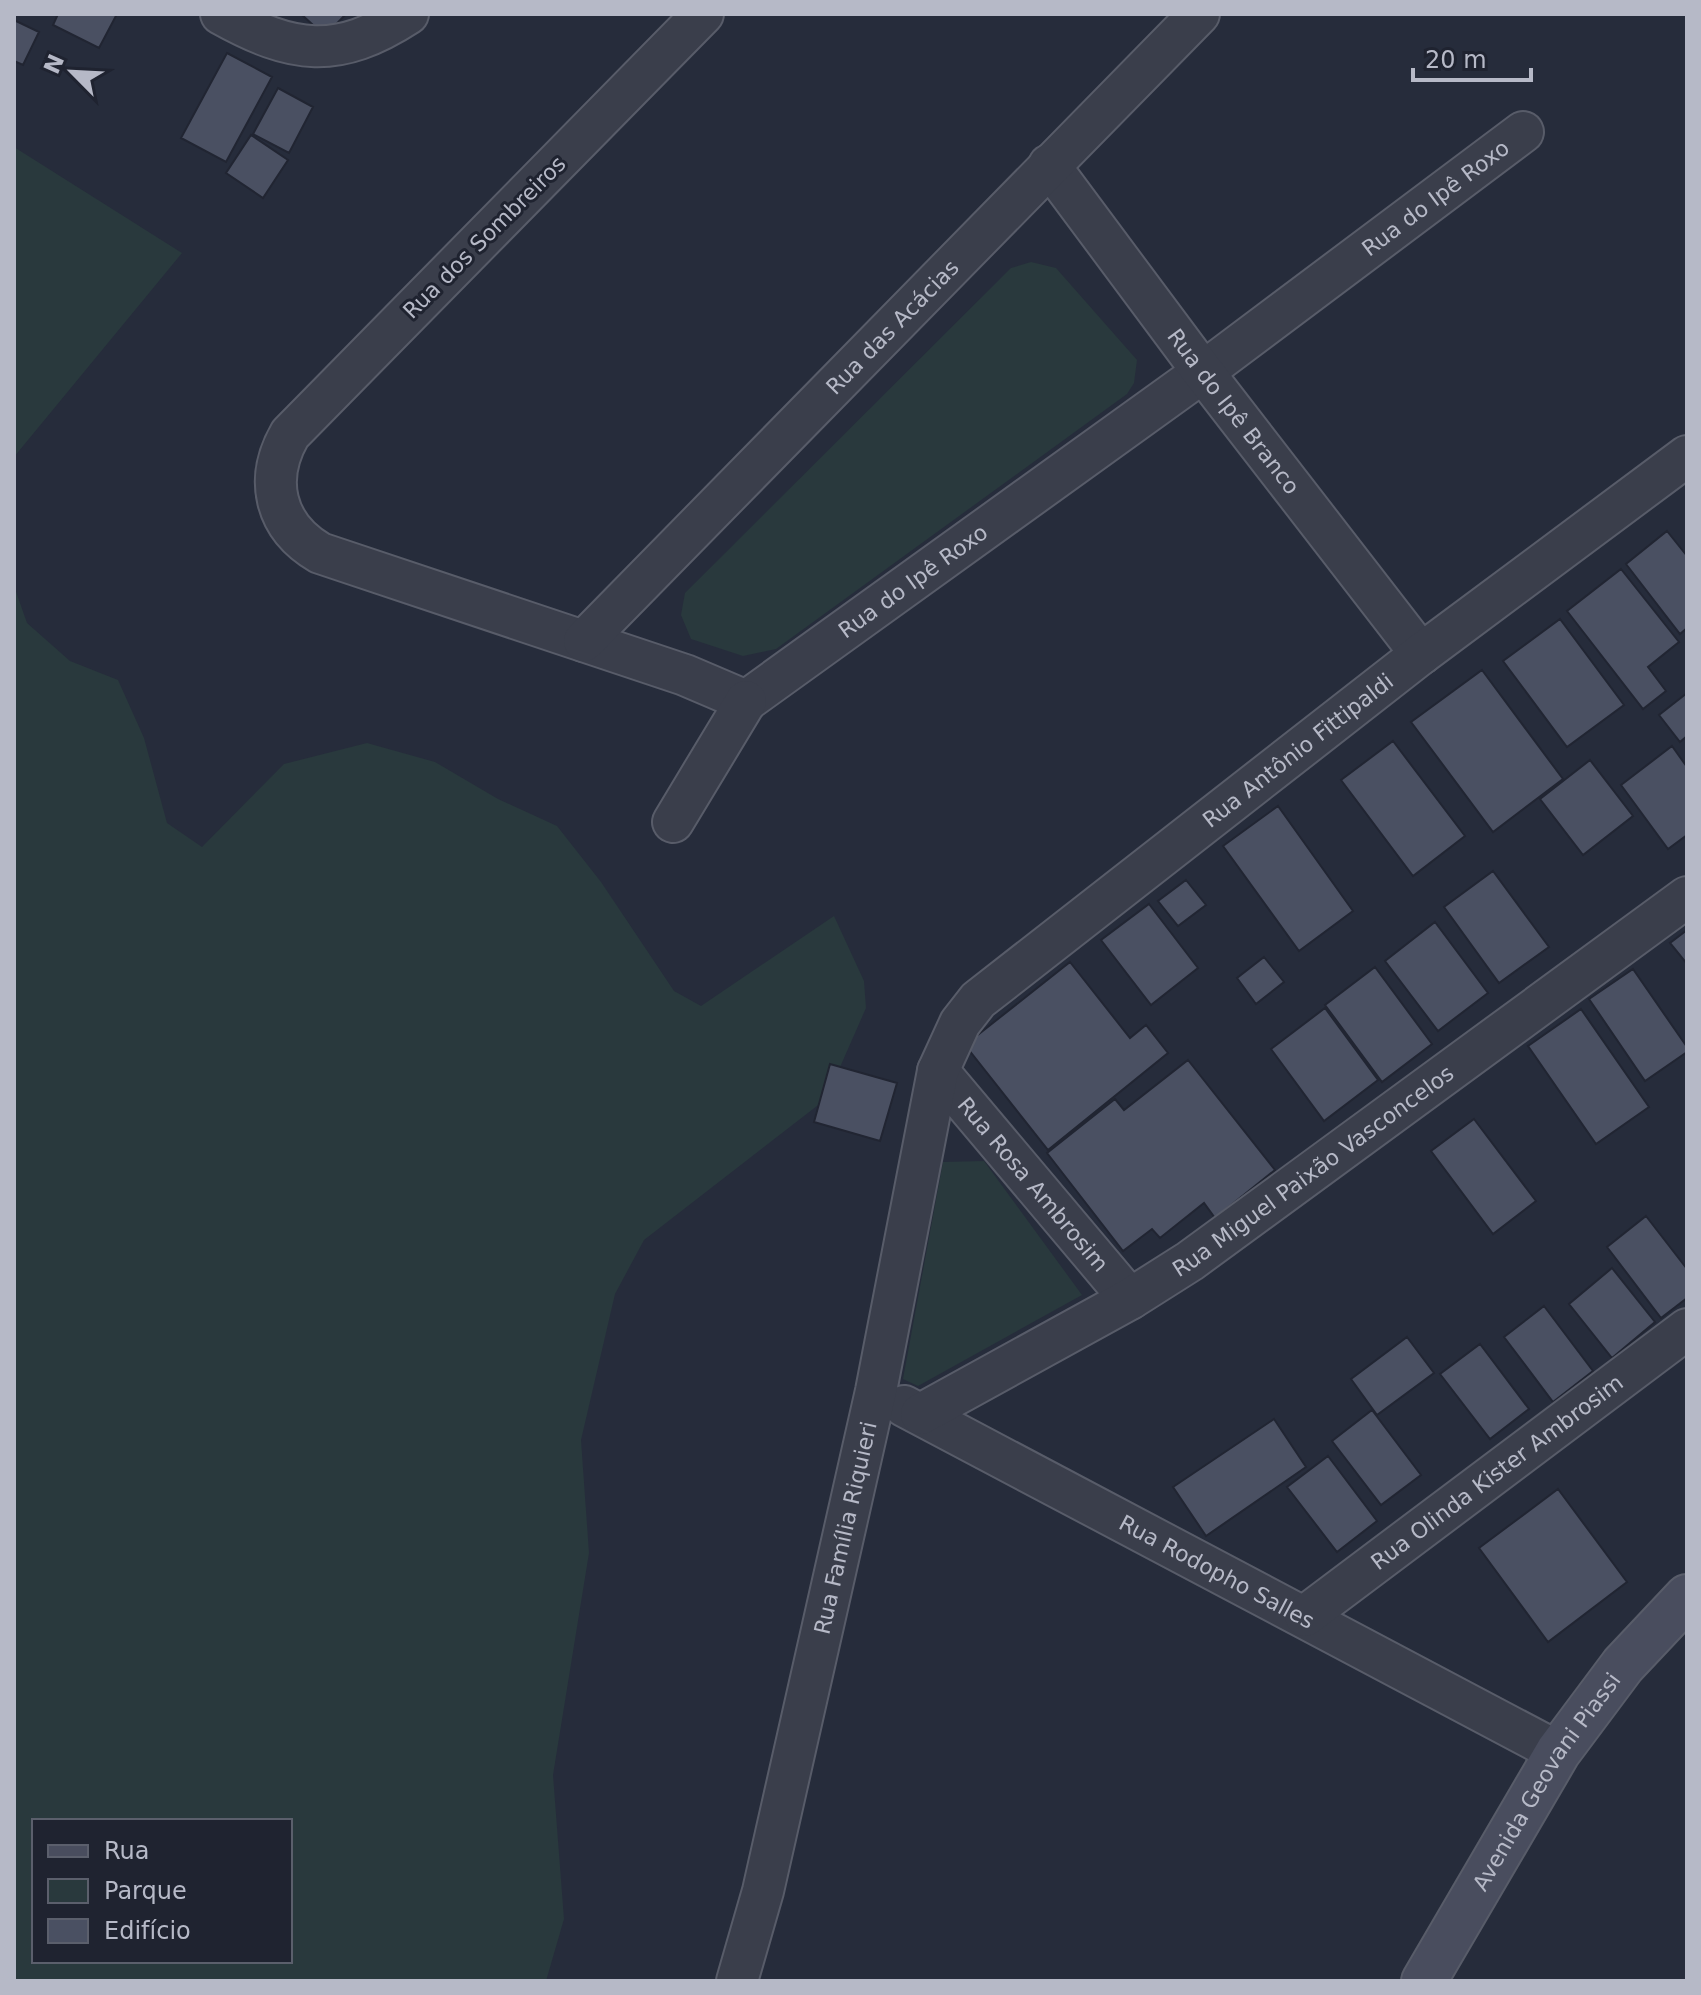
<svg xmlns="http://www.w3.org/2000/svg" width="1701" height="1995" viewBox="0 0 1701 1995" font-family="'DejaVu Sans',sans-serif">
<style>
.green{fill:#29393d;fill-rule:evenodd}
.building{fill:#4a5062;stroke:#212532;stroke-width:2}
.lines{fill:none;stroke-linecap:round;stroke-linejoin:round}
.minor-casing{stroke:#585c69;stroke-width:44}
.secondary-casing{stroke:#585c69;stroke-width:48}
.minor{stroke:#3a3e4b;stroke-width:40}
.secondary{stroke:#494d5e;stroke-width:44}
.labels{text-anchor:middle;stroke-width:6;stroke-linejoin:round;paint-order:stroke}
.street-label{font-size:22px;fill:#b6b9c7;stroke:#1f2330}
</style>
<rect width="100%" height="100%" fill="#262c3b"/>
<path class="green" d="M14,147L182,253L14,457Z
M1031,262L1056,268L1137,360L1134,383L1127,394L776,649L743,656L691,639L681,615L685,593L1011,268Z
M14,586L27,623L70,661L118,680L144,738L167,823L202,847L284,764L367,743L435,762L498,799L557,826L601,882L674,991L701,1006L834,916L864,981L866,1008L826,1099L644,1240L615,1294L581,1440L589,1553L553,1775L564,1919L546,1981H14ZM34,1821H290V1961H34Z
M984,1161L1082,1295L918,1386L903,1379L943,1162Z"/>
<path class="building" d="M58,14H117L99,48L53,25Z
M301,14H346L325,36Z
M14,20L39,32L23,65L14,61Z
M227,53L272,77L226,162L181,138Z
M278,88L313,107L289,153L253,134Z
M251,135L288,160L263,198L226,173Z
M1667,531L1687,556V628L1680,634L1626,564Z
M1621,569L1679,642L1648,667L1666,691L1643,709L1567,611Z
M1560,619L1624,705L1567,747L1503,661Z
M1482,670L1563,779L1493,832L1411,722Z
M1687,693V736L1680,742L1659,715Z
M1393,741L1465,836L1413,876L1341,780Z
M1672,746L1687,767V835L1668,849L1621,785Z
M1590,760L1633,816L1583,855L1540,799Z
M1278,806L1353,911L1299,951L1223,846Z
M1493,871L1549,947L1499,983L1444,907Z
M1186,880L1206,905L1178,926L1158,901Z
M1149,904L1198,968L1151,1005L1101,940Z
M1435,922L1488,993L1438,1031L1385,961Z
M1687,930V964L1670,943Z
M1264,957L1284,982L1256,1004L1237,978Z
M1070,962L1130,1038L1146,1025L1168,1053L1048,1150L965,1045Z
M1375,967L1432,1044L1382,1082L1325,1005Z
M1633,969L1687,1047V1052L1645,1081L1589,999Z
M1325,1008L1378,1080L1324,1121L1271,1049Z
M1581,1009L1649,1107L1596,1144L1528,1046Z
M1188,1060L1275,1170L1215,1218L1204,1203L1160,1238L1152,1229L1123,1251L1047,1153L1115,1099L1124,1110Z
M830,1064L897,1083L880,1141L814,1122Z
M1474,1119L1536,1201L1493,1234L1431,1151Z
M1646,1216L1687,1269V1298L1661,1318L1607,1247Z
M1612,1268L1655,1322L1612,1358L1569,1304Z
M1544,1306L1593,1371L1553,1402L1504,1337Z
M1407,1337L1434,1373L1377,1415L1351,1379Z
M1480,1344L1529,1409L1490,1439L1440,1374Z
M1372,1410L1421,1475L1381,1505L1332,1441Z
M1274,1419L1306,1467L1206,1536L1173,1487Z
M1328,1456L1377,1521L1337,1552L1287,1487Z
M1558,1489L1627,1582L1548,1642L1479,1548Z"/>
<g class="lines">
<g class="minor-casing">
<g id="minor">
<path d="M221,14C293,54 337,60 408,14"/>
<path id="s1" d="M703,14L290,434C264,479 274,526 320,553L685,675L746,701L1203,372L1523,132"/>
<path id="s2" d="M1049,165L1203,372L1421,654"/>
<path id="s3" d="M584,641L1199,14"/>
<path d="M673,822L746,701"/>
<path id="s4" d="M938,1071L1130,1299"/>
<path id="s5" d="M904,1406L1558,1752"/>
<path id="s6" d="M921,1414L1130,1299L1190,1261L1687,897"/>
<path id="s7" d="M1305,1616L1687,1329"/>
<path id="s8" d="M737,1981L763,1891L876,1391L938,1071L960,1023L978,1000L1421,654L1687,456"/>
</g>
</g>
<g class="secondary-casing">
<g id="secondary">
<path id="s9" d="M1424,1981L1558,1752L1623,1665L1687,1597"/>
</g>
</g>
<use href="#minor" class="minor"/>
<use href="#secondary" class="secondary"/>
</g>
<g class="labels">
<g class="street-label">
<text dy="8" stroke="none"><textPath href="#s1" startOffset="2032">Rua do Ipê Roxo</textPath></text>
<text transform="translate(484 237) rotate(-45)" y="8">Rua dos Sombreiros</text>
<text dy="8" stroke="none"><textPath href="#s3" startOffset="440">Rua das Acácias</textPath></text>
<text dy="8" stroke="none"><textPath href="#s2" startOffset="308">Rua do Ipê Branco</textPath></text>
<text dy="8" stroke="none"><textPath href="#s1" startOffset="1384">Rua do Ipê Roxo</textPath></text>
<text dy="8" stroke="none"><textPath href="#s8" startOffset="1420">Rua Antônio Fittipaldi</textPath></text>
<text dy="8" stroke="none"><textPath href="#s6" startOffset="462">Rua Miguel Paixão Vasconcelos</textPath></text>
<text dy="8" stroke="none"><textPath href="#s4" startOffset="148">Rua Rosa Ambrosim</textPath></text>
<text dy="8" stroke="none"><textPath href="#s7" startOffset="240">Rua Olinda Kister Ambrosim</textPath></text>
<text dy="8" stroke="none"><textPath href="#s8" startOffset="466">Rua Família Riquieri</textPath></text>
<text dy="8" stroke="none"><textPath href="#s5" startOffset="354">Rua Rodopho Salles</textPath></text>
<text dy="8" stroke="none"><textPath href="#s9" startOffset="234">Avenida Geovani Piassi</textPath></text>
</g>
</g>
<rect width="1701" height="1995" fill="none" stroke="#b6b9c7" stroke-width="32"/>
<rect x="32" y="1819" width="260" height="144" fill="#1f2330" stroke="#5b5f6c" stroke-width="2"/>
<rect x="48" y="1845" width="40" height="12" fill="#494d5e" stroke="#5b5f6c" stroke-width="2"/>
<text x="104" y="1859" font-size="24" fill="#b6b9c7">Rua</text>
<rect x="48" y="1879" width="40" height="24" fill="#29393d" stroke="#5b5f6c" stroke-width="2"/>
<text x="104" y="1899" font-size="24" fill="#b6b9c7">Parque</text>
<rect x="48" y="1919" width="40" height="24" fill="#4a5062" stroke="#5b5f6c" stroke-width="2"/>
<text x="104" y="1939" font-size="24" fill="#b6b9c7">Edifício</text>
<g transform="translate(72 72) rotate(294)" stroke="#1f2330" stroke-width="6" paint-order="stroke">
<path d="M0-6L14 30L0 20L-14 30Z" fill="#b6b9c7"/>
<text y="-12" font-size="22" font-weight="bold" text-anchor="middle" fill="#b6b9c7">N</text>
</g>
<path d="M1413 68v12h118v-12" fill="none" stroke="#b6b9c7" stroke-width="4"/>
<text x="1425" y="68" font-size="24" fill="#b6b9c7" stroke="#1f2330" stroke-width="6" paint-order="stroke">20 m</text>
</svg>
